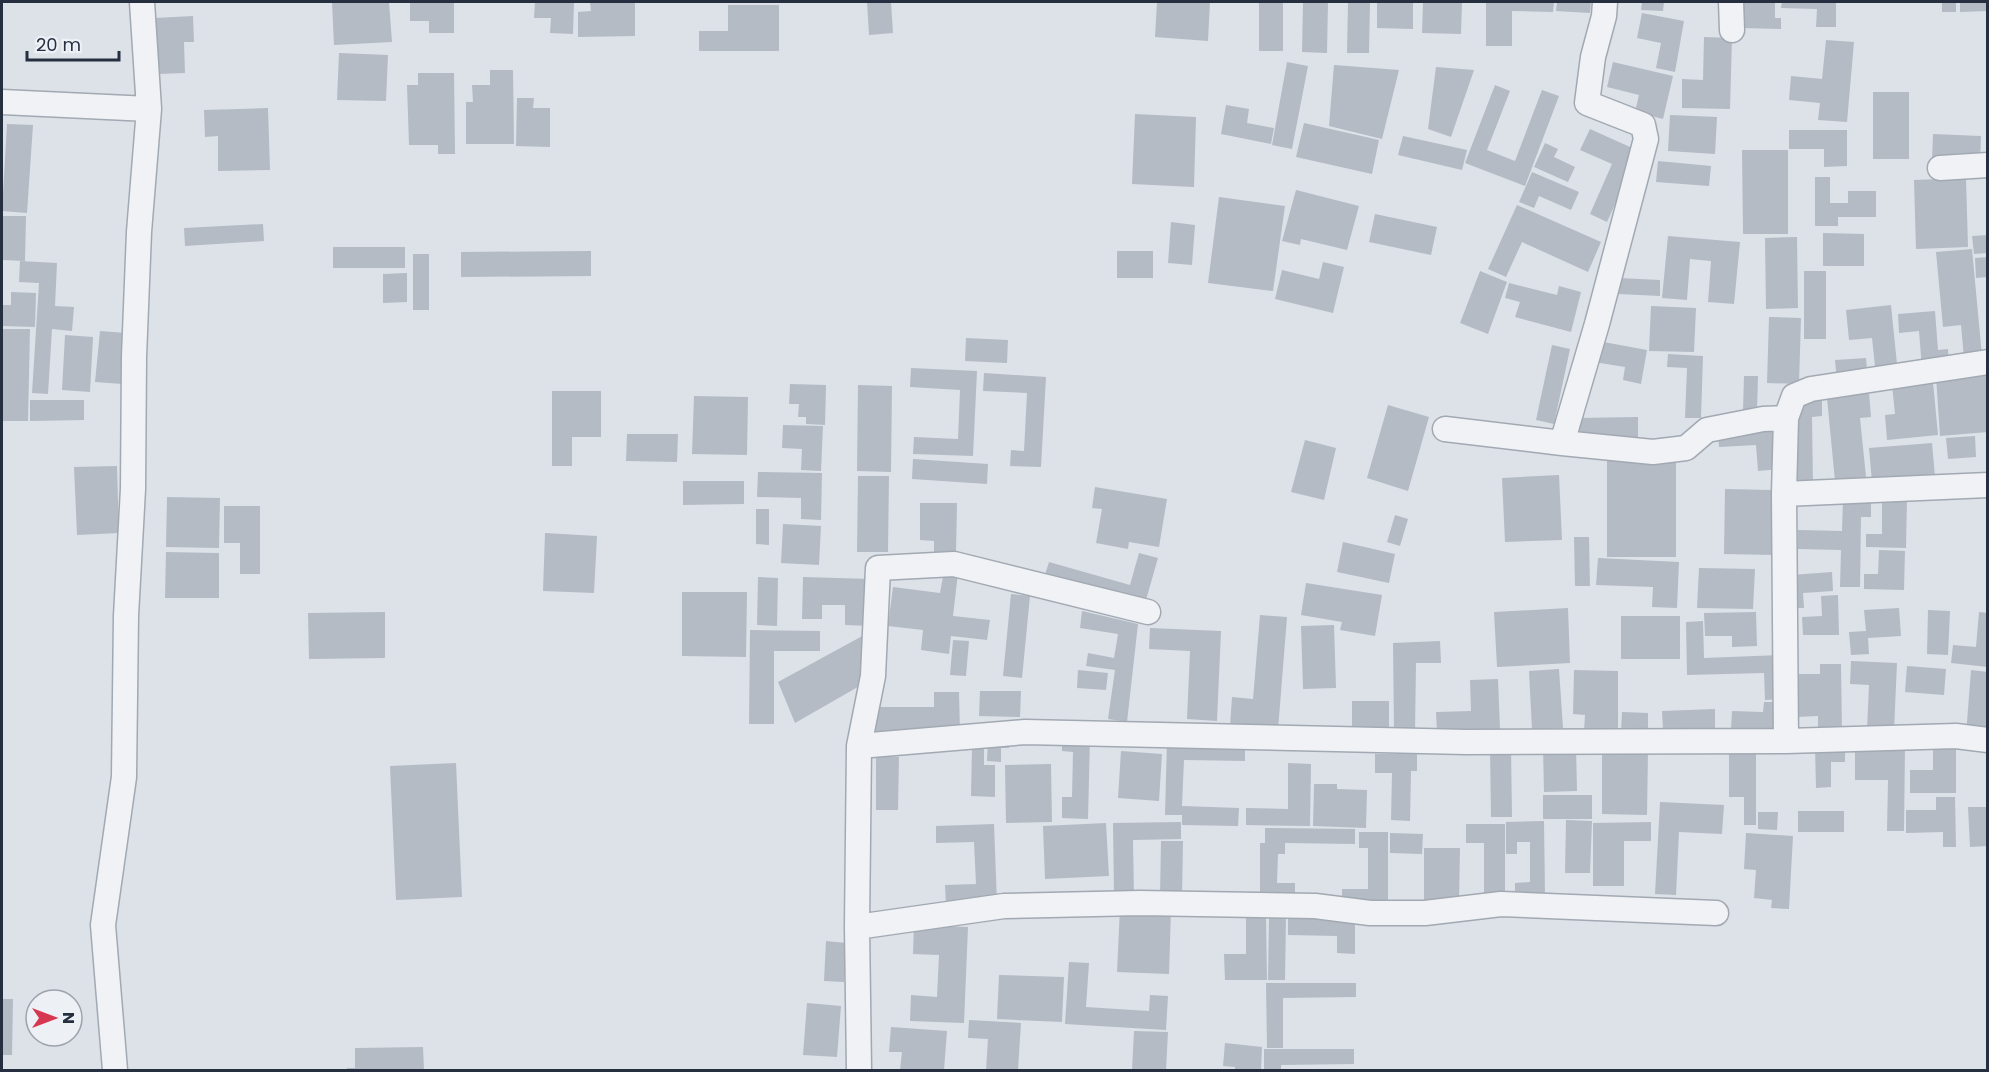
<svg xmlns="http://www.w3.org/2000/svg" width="1989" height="1072" viewBox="0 0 1989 1072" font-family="Poppins,sans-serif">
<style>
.building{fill:#b4bbc5}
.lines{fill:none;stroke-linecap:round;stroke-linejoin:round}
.minor-casing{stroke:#a2a9b2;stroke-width:27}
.minor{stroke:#f0f2f6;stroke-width:24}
</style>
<rect width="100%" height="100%" fill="#dde2e8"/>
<path class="building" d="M332,2H389L392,42L334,45Z
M410,2H454V33H429V21H410Z
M535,2H574L573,34L550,33L551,18H534Z
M590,2H635V36L578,37V12L591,11Z
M867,2H891L893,33L869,35Z
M1157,2H1210L1208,41L1155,37Z
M1259,2H1283V51H1259Z
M1303,2H1328L1327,53L1302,52Z
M1348,2H1370L1369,53H1347Z
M1377,2H1413V29L1377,28Z
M1423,2H1462L1461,34L1422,33Z
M1486,2H1554L1553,12L1512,11V46H1486Z
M1557,2H1591L1590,13L1556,11Z
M1642,2H1664L1663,11L1641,10Z
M1743,2H1775V18H1781V29L1743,28Z
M1782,2H1836V27H1816L1817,9L1781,8Z
M1942,2H1956V12H1942Z
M1960,2H1988V11L1960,12Z
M728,5H779V51H699V31H728Z
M1642,13L1684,21L1675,72L1656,68L1661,43L1637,38Z
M193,16L194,42H184L185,73L158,74L155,18Z
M1704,37L1732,38L1730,109L1682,108V79L1703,80Z
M1826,40L1854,42L1847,122L1818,120L1820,103L1789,100L1791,76L1822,79Z
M339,53L388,55L386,101L337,100Z
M1287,62L1308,66L1292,149L1272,145Z
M1613,62L1673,76L1663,119L1635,112L1639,95L1607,87Z
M1334,65L1399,70L1382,139L1329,126Z
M1436,67L1474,70L1451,137L1428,129Z
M490,70H513L514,144H466V102H473L472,85H490Z
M418,73H454L455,154H438V145H409L407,85H418Z
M1495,85L1510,91L1487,150L1515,161L1542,90L1559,96L1525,186L1465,163Z
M1873,92H1909V159H1873Z
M517,98H534L533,108H550V147L516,146Z
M1226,105L1249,109L1247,123L1274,128L1271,144L1221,134Z
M268,108L270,170L218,171V136L205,137L204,110Z
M1135,114L1196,117L1194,187L1132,184Z
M1670,115L1717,117L1715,154L1668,151Z
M1304,123L1379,140L1372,174L1296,157Z
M7,124L33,125L27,213L2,211Z
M1590,129L1639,151L1607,222L1590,214L1612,164L1580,150Z
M1789,130H1847V166L1824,167V149H1789Z
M1933,134L1981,136L1980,164L1932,161Z
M1403,136L1467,150L1462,170L1398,155Z
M1545,143L1558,149L1554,157L1575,167L1568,182L1534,167Z
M1742,150H1788V234H1743Z
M1658,161L1711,166L1709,186L1656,182Z
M1532,172L1579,192L1571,210L1539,196L1534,208L1519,202Z
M1815,177H1830V203H1848V191H1876V217H1838V226H1815Z
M1966,178L1968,247L1916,249L1914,180Z
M1296,190L1359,206L1347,250L1301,239L1300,245L1282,241Z
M1219,197L1285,206L1273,291L1208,283Z
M1517,205L1601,242L1588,272L1522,242L1506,277L1488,269Z
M1375,214L1437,227L1431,255L1369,242Z
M2,216H26L25,261L2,260Z
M1171,222L1195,225L1192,265L1168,263Z
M263,224L264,241L185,246L184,228Z
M1823,233L1864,234V266H1823Z
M1988,235V253L1974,254L1972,236Z
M1668,236L1740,242L1734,304L1708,302L1711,261L1690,259L1687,300L1662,298Z
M1797,237L1798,308L1766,309L1765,238Z
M333,247H405V268H333Z
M1972,249L1982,356L1964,358L1961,325L1943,327L1936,252Z
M591,251V276L461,277V252Z
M1117,251H1153V278H1117Z
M413,254H429V310H413Z
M1988,257V277L1976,278L1975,258Z
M20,261L57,263L55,306L74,307L72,331L52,329L48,394L32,393L39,283L19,282Z
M1323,262L1344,267L1333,313L1275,299L1282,270L1319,279Z
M1480,271L1507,282L1488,334L1460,323Z
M1804,271H1826V339H1804Z
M407,273V302L383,303V274Z
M1619,278L1660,280V296L1618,294Z
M1509,283L1557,295L1559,286L1581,292L1571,332L1515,317L1520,302L1505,298Z
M11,292L36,293L35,327L2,326V305H11Z
M1891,305L1898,374L1876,376L1872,338L1849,340L1846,310Z
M1651,306L1696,308L1694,352L1649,351Z
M1935,311L1938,350L1948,349L1949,366L1922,368L1919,331L1899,333L1898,314Z
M1769,317L1801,318L1799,384L1767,383Z
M2,329H30L28,421H2Z
M100,331L126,333L122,384L95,382Z
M65,335L93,337L90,392L62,390Z
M966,338L1008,340L1007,363L965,361Z
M1598,341L1647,350L1641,384L1623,380L1625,367L1594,362Z
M1552,345L1570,349L1554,424L1536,420Z
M1668,354L1703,356L1701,418H1685L1687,368L1667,367Z
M1866,358L1868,379L1837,382L1835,360Z
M1988,365V432L1940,436L1936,376Z
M911,368L977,371L973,456L913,454L914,437L958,439L960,390L910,387Z
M984,373L1046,377L1041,467L1010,466L1011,450L1024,451L1027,393L983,391Z
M1744,376H1758L1757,412L1743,411Z
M1933,382L1938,435L1887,440L1885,415L1895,414L1892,385Z
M790,384L826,385L825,425L806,424V417H798L799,404H789Z
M858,385L892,386L891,472L857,471Z
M552,391H601V437H572V466H552Z
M1869,393L1871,417L1860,418L1866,477L1835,481L1827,398Z
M694,396L748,397L747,455L692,454Z
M1822,398V416L1812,417L1813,487H1796L1794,399Z
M30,400H84V420L30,421Z
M1388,405L1429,417L1408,491L1367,478Z
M1638,417V440L1576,441L1575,418Z
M783,425L823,426L821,471L801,470L802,449L782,448Z
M1778,427L1781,469L1758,471L1756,445L1719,447L1718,431Z
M627,434H678L677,462L626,461Z
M1975,436L1976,457L1948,459L1946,438Z
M1305,440L1336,448L1324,500L1291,492Z
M1932,443L1935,477L1872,482L1869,448Z
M913,459L988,464L987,484L912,479Z
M1607,461H1676V557H1607Z
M117,466L119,533L77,535L74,467Z
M758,472L822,473L821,520L801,519V498L757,497Z
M1559,475L1562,540L1505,542L1502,478Z
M858,476H889L888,552H857Z
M683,481H744V504L683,505Z
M1095,487L1167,499L1159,547L1129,542L1128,549L1096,543L1102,509L1092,508Z
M1725,489L1773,490V555L1724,554Z
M167,497L220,498L219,548L166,547Z
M1882,497L1907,498L1906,548L1866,547V534H1882Z
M1843,499H1871V517H1861L1860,587H1840L1841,550L1798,549V530L1842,531Z
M920,503H957L956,553L934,552V541L920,540Z
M224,506H260V574H240V543H224Z
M756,509H769V545L756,544Z
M1395,515L1408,519L1400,546L1387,542Z
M783,524L821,526L819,565L781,563Z
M545,533L597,536L594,593L543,591Z
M1574,537H1589L1590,586H1575Z
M1343,542L1395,554L1389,583L1337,572Z
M1879,550L1905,551L1904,590L1864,589V574H1878Z
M166,552L219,553V598H165Z
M1139,553L1158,558L1144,607L1044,578L1049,562L1130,585Z
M1598,558L1679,562L1677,608L1652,607L1653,587L1596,585Z
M1699,568L1755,569L1753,609L1697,608Z
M944,571L958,573L953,616L990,620L987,640L951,636L949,654L921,650L923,630L888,626L893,587L940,593Z
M1832,572L1833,591L1803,593L1804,608H1793L1791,575Z
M758,577L778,578L777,626L757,625Z
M803,577L871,579L870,626L845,625V605H822V619H802Z
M1306,583L1382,595L1375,636L1340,630L1342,622L1301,615Z
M682,592H747L746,657L682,656Z
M1011,594L1030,596L1022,678L1003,676Z
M1838,595L1839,635H1803L1802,617L1822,616L1821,596Z
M1568,608L1570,663L1497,667L1494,612Z
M1899,608L1901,636L1868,638L1869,654L1851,655L1849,632L1866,631L1864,610Z
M1928,610L1950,611L1948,655L1927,654Z
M1082,611L1138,624L1127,722L1108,719L1115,670L1086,666L1088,653L1114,658L1118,634L1080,628Z
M385,612V658L309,659L308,613Z
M1756,612L1757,646L1732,647V636H1705L1704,613Z
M1979,612L1988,613V667L1951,663L1953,645L1976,647Z
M1260,615L1287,617L1278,730L1230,726L1232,697L1253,699Z
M1621,616H1680V659H1621Z
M1703,621L1704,658L1782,655L1784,699L1765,700L1764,673L1687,675L1686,622Z
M1334,625L1336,688L1303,689L1301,626Z
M1150,628L1221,631L1217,721L1187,719L1190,651L1149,649Z
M750,630L820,631V651H774V724H749Z
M866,634L863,684L795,723L778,682Z
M953,640L969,641L966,676L950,675Z
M1440,641L1441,663H1416L1415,733H1394L1393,643Z
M1851,661L1897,663L1894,731L1867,730L1869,685L1850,684Z
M1820,664H1841L1842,733H1818V716L1796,717V674H1820Z
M1907,666L1946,669L1944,695L1905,692Z
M1559,669L1563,728L1532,730L1529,671Z
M1078,670L1108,673L1106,690L1077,688Z
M1574,670L1618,671V731H1584L1585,715L1573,714Z
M1971,670L1988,672V737L1966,735Z
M1498,679L1500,729L1437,732L1436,712L1471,711L1470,680Z
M980,691H1021L1020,717L979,716Z
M934,692H959L960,732L874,733V707H934Z
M1352,701H1389V735H1352Z
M1764,702H1784L1782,731L1731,729L1732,711L1763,712Z
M1715,709V728L1663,729L1662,711Z
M1622,712L1648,713V733L1621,732Z
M1062,737H1090L1088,819L1062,818V797H1072L1073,752L1062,751Z
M988,741L1010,742L1009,748H1001V762L987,761Z
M1167,741L1245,743V761L1184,760L1182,806L1239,808L1238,826L1182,825V815H1165Z
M1729,743L1756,744V825H1744V797H1729Z
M1855,744L1905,746L1904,831H1887L1888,780H1855Z
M1404,745H1417V771H1411L1410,821L1391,820L1392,773H1375V754H1404Z
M1933,745L1956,746V793H1910V770H1933Z
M1576,746L1577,791L1544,792L1543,747Z
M1815,746H1845V762H1831V787L1816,788Z
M1511,747L1512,817H1491L1490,748Z
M972,748H984V765H995V797L971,796Z
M1121,751L1162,754L1159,801L1118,798Z
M1602,751H1648L1647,815L1602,814Z
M876,756L899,757L898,810H876Z
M456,763L462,897L396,900L390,766Z
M1288,763L1311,764L1310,826L1246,825V808L1288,809Z
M1051,764L1052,822L1006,823L1005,765Z
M1314,784H1337V789L1367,790L1366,828L1313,826Z
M1543,795H1592V819H1543Z
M1936,797H1955L1956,847H1943V832L1906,833V810H1936Z
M1660,802L1724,805L1722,834L1679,832L1676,895L1655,894Z
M1968,807H1988V846L1970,847Z
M1798,811H1844V832H1798Z
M1758,812H1778L1777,830L1758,829Z
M1566,820L1592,821L1590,873H1565Z
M1544,821L1545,896H1515V883L1530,882V842H1517V854H1506V822Z
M1181,822V839L1133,840L1134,896L1114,897L1113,823Z
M1651,822V841H1624V886H1593V823Z
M1106,823L1109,876L1045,879L1043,826Z
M994,824L997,903L946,905L945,885L976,884L974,842L936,843V826Z
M1466,824H1505V894H1484V843H1466Z
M1265,828L1355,829V844L1285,843V854H1278L1277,883H1295V898H1260V843H1265Z
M1359,832H1388V906H1342V889H1368V848H1359Z
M1390,833L1423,834L1422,854L1390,853Z
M1746,833L1793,836L1789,909L1771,908L1772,900L1754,898L1756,870L1744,869Z
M1161,841H1183L1182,897H1160Z
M1424,848H1460L1459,902H1424Z
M1120,908L1171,910L1169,974L1117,972Z
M1246,917H1266L1267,980H1225L1224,954H1246Z
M1269,917H1286L1285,980H1268Z
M1288,917L1355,918V954L1337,953V936L1288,935Z
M914,925L968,927L964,1023L910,1021L911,995L937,997L939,955L913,954Z
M826,941L846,943L844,982L824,981Z
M1069,962L1089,963L1086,1007L1149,1011L1150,995L1168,996L1166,1030L1065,1024Z
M999,975L1064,977L1062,1022L997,1019Z
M1266,983H1356V997L1283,998V1048H1267Z
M2,999H13L12,1055H2Z
M807,1003L841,1006L837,1057L803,1055Z
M969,1020L1021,1023L1018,1070H986L988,1039L968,1038Z
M891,1027L947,1031L944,1070H900L902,1052H889Z
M1134,1031L1168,1032L1166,1070H1132Z
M1225,1043L1262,1047L1261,1070H1235V1067L1223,1066Z
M423,1047L424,1070H347V1068H355V1048Z
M1264,1049H1354V1064L1281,1065V1070H1264Z"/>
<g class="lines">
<g class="minor-casing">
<path id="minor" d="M1731,2L1732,30
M2,102L149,109
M1940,168L1988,165
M1445,429L1562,443L1653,452L1686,448L1707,430L1763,419L1786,418
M1562,443L1597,324L1646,139L1643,125L1587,103L1593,57L1604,16L1605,2
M1784,494L1988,485
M1786,741L1784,494L1786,418L1794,396L1811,389L1988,362
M859,746L1025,732L1466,742L1786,741L1956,736L1988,740
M857,927L1004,906L1140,903L1315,906L1370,913H1425L1501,904L1716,913
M115,1070L103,925L124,777L126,616L133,489L134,357L139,232L149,109L142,2
M859,1070L857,927L859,746L873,676L878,568L954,564L1148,612"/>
</g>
<use href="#minor" class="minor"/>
</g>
<rect width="1989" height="1072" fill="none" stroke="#252f40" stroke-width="6"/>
<g transform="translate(54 1018) rotate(90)"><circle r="28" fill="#edf1f6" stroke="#9da3ad" stroke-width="1.5"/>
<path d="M0-4.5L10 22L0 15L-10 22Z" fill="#d83750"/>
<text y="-9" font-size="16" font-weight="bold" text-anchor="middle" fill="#252f40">N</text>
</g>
<path d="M27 51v9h92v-9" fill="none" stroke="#252f40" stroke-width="3"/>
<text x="36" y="51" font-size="18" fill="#252f40" stroke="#edf1f6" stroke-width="4.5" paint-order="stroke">20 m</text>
</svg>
